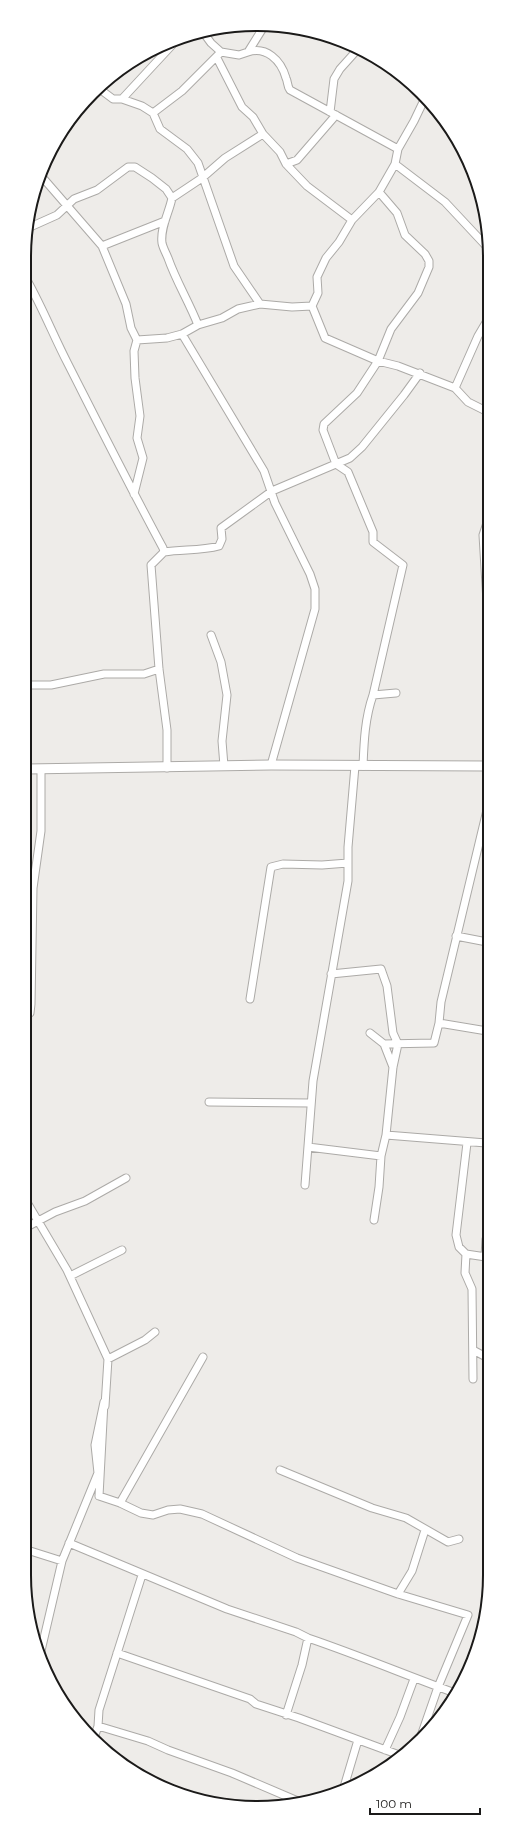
<svg xmlns="http://www.w3.org/2000/svg" width="514" height="1832" viewBox="0 0 514 1832" font-family="Montserrat,sans-serif">
<style>
.lines{fill:none;stroke-linecap:round;stroke-linejoin:round}
.street-casing{stroke:#acaaa7;stroke-width:9}
.secondary-casing{stroke:#acaaa7;stroke-width:11}
.street{stroke:#fff;stroke-width:7}
.secondary{stroke:#fff;stroke-width:9}
.rim{fill:none;stroke:#1b1a19;stroke-width:2}
</style>
<rect width="100%" height="100%" fill="#eeece9"/>
<g class="lines">
<g class="street-casing">
<path id="street" d="M203,32L211,43L221,52L239,55L248,52L263,28
M248,52C266,46 281,60 286,78C288,82 287,86 290,90L398,149
M217,58L242,107L253,117L263,134L280,152L286,164L307,186L352,220
M101,90L113,99H122L142,106L153,113L160,129L187,149L198,163L234,266L260,304
M122,99L173,44
M330,112L334,79L340,69L358,49
M153,113L182,91L221,52
M286,164L297,160L336,115
M395,164L445,202L488,248
M43,178L102,246L126,304L131,328L137,340L134,351L135,378L140,416L137,438L143,458L134,494
M172,198L202,178L225,158L263,134
M28,228L57,215L74,199L97,190L128,167H135L152,178L166,189L172,198C169,213 160,228 162,243C163,248 166,253 168,258C176,281 189,302 198,325
M102,246L165,221
M28,282C43,309 54,337 68,364C99,425 130,487 163,548L164,552L151,565L159,669L167,730V768
M312,306L325,338L378,361L398,366L455,388L468,402L488,412
M182,334L264,471L275,503L310,574L315,589V609L271,765
M137,340L167,338L182,334L198,325L222,318L238,309L260,304L292,307L312,306L318,293L317,277L326,258L339,242L352,220L379,192L395,164L398,149L414,121L425,98
M455,388L478,336L488,319
M164,552C182,549 201,551 219,546L222,539L221,528L272,491L350,458L362,447L404,395L420,373
M487,602L483,535L488,520
M211,635L221,662L227,695L222,741L224,766
M27,685H51L104,674H144L159,669
M373,695L396,693
M363,766C364,741 365,718 373,695L403,565L373,542V532L348,472L336,464L323,430L324,424L357,393L378,361L391,329L418,293L429,267V261L425,254L405,235L397,213L379,192
M456,936L487,942
M331,974L381,969L387,986L393,1033L398,1044L393,1067L386,1135L381,1156L379,1187L374,1220
M250,999L271,867L283,864L322,865L348,863
M26,1014L30,1013L31,1004L33,888L41,831V769
M439,1023L487,1031
M370,1033L384,1044L393,1067
M384,1044L434,1043L439,1023L441,1002L487,810
M209,1102L311,1103
M386,1135L486,1143
M467,1143L456,1235L459,1247L466,1254L465,1273L472,1289L473,1379
M308,1147L381,1156
M305,1185L313,1081L348,881V847L355,766
M25,1199L67,1270L108,1359L105,1406
M25,1228L55,1212L85,1201L126,1178
M466,1254L486,1257
M485,1257L486,1239
M70,1276L122,1250
M473,1350L486,1357
M108,1359L145,1340L155,1332
M280,1470L372,1508L406,1518L448,1542L459,1539
M99,1496L120,1503L141,1513L153,1515L168,1510L180,1509L202,1514L297,1558L398,1594L468,1615L438,1687L421,1736
M120,1503L203,1357
M69,1543L227,1609L296,1632L308,1638C358,1655 406,1675 455,1693
M24,1549L62,1561
M398,1594L412,1571L425,1530
M117,1653L250,1699L256,1704L299,1718L402,1756
M40,1655L62,1561L98,1473L95,1445L104,1402L99,1496
M286,1715L302,1665L308,1638
M98,1726L148,1741L168,1750L232,1773L300,1802
M94,1738L98,1726L99,1710L142,1575
M385,1750L400,1717L414,1679
M344,1787L358,1740"/>
</g>
<g class="secondary-casing">
<path id="secondary" d="M27,769L271,765L487,766"/>
</g>
<use href="#street" class="street"/>
<use href="#secondary" class="secondary"/>
</g>
<path d="M0 0H514V1832H0ZM257 31H257A226 226 0 0 1 483 257V1575A226 226 0 0 1 257 1801H257A226 226 0 0 1 31 1575V257A226 226 0 0 1 257 31Z" fill="#fff" fill-rule="evenodd"/>
<path class="rim" d="M257 31H257A226 226 0 0 1 483 257V1575A226 226 0 0 1 257 1801H257A226 226 0 0 1 31 1575V257A226 226 0 0 1 257 31Z"/>
<path d="M370 1808v6h110v-6" fill="none" stroke="#1b1a19" stroke-width="2"/>
<text x="376" y="1808" font-size="12" fill="#1b1a19" stroke="#ffffff" stroke-width="3" paint-order="stroke">100 m</text>
</svg>
